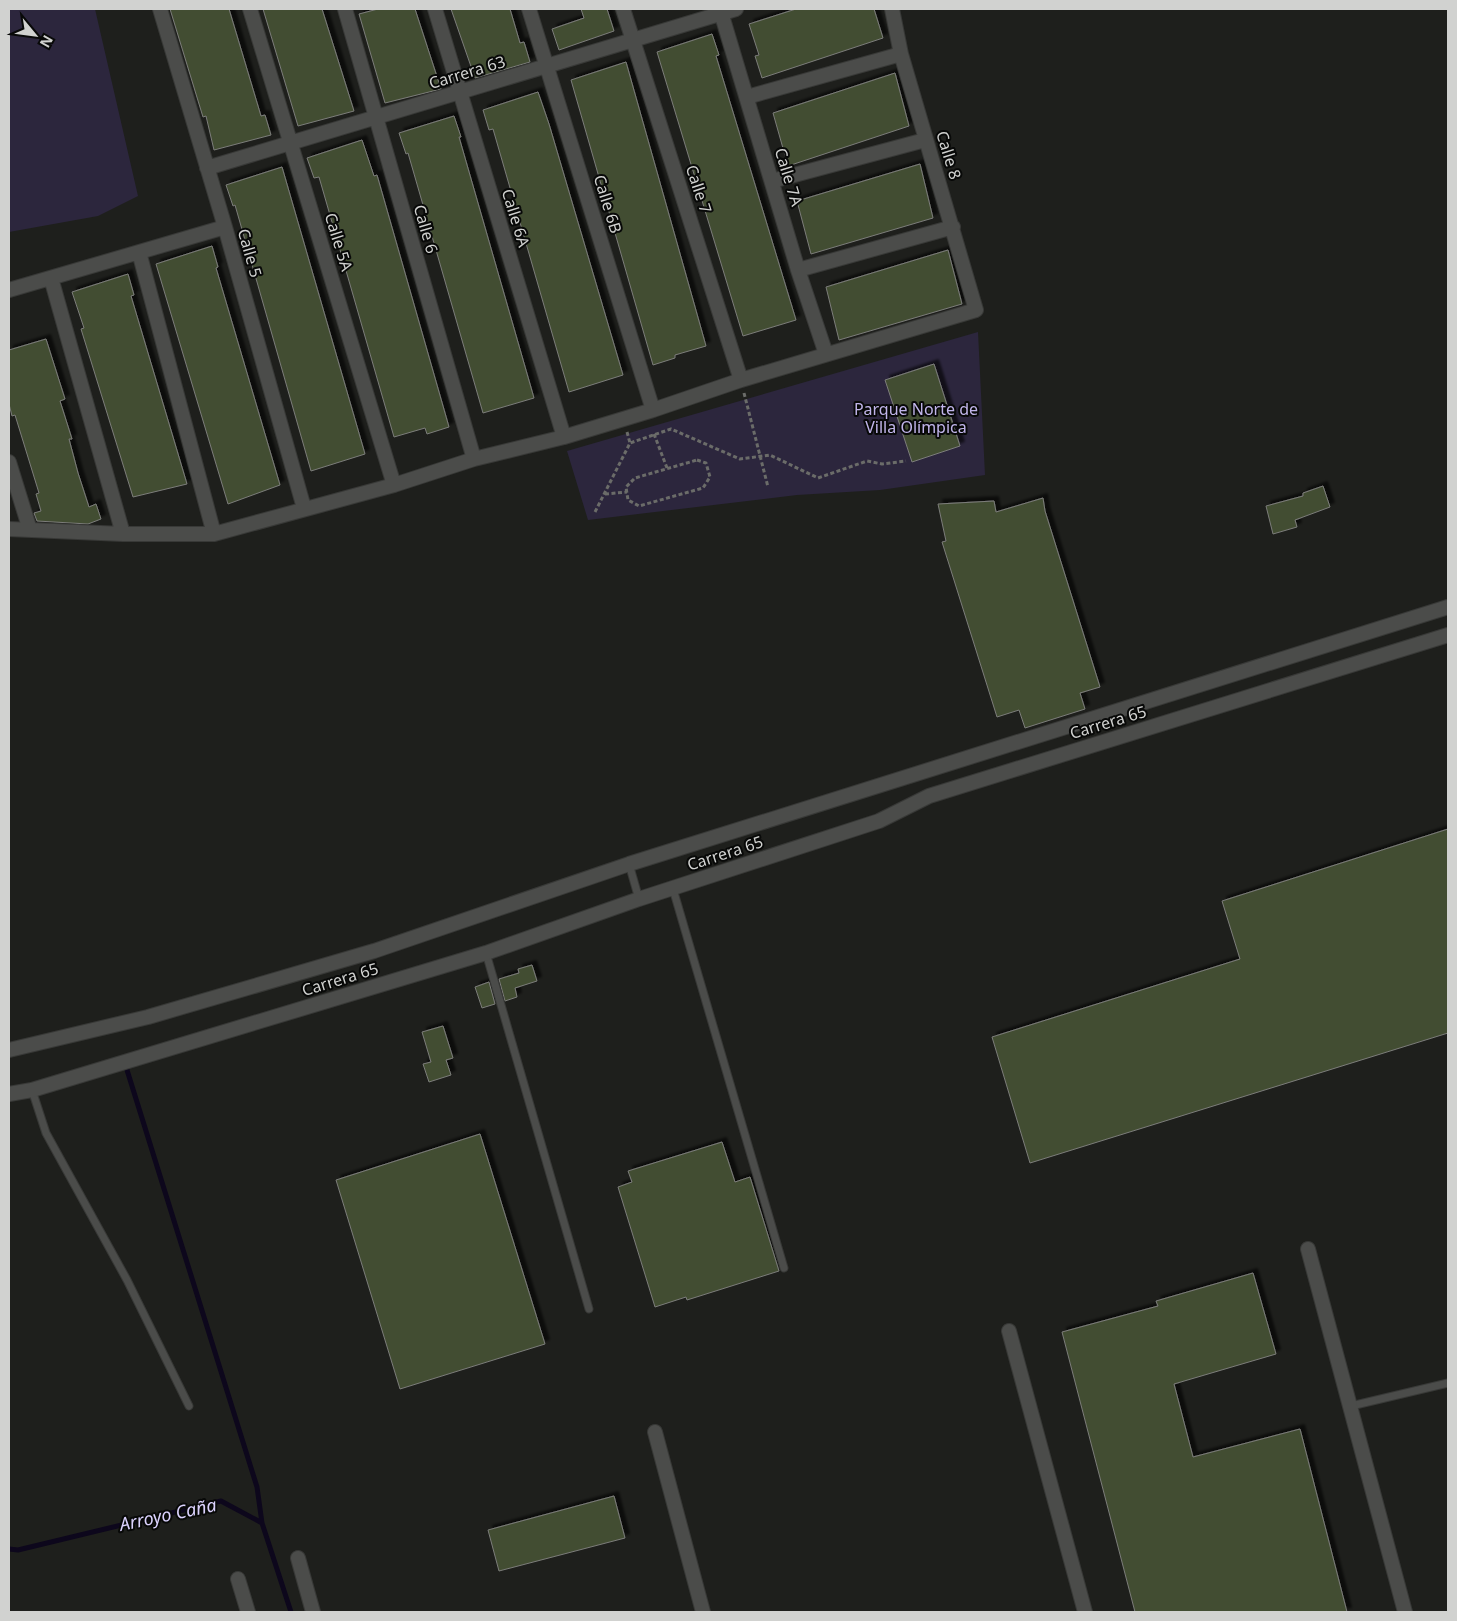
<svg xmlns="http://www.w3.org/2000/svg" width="1457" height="1621" viewBox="0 0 1457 1621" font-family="'Noto Sans',sans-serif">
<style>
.green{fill:#2c263d}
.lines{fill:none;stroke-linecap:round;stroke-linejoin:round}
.stream{stroke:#0d071c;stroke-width:5}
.building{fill:#434d33;stroke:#7c7d7a;filter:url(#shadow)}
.service-casing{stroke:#383937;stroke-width:9}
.minor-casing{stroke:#383937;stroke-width:16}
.path{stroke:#6b6c69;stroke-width:3;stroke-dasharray:4 2.5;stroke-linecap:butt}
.service{stroke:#4b4c4a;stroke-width:7}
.minor{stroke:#4b4c4a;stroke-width:14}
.labels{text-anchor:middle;stroke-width:4;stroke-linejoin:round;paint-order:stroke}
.street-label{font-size:16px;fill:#d1d2d0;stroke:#080908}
.park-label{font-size:16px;fill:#c1b5ea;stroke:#080908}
.water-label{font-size:18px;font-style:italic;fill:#dbd2fd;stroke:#080908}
</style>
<defs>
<filter id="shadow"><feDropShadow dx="4.5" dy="-4.5" stdDeviation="1" flood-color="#0009"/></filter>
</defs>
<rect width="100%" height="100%" fill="#1e1f1c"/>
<path class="green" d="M9,9H95L138,196L98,216L9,232Z
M978,332L985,475L880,490L797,495L588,520L567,451Z"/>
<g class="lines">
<path class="stream" d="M127,1070L257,1487L262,1523
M9,1549L18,1550L221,1501L262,1523L291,1612"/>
</g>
<path class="building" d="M170,9H229L261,116L265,115L271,135L214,150L206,116L203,117Z
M263,9H322L354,111L298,126Z
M378,9H415L441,89L385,103L359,14Z
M451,9H510L520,43L524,42L530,62L475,78Z
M581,9H607L614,31L559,50L552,29L584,18Z
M796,9H874L883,38L762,78L755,56L759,55L749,24Z
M712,34L719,55L716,56L796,320L743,336L657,52Z
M626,62L706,346L675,355V358L653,365L571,80Z
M895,73L909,126L788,166L773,113Z
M538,92L549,124L623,375L569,392L493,129L489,130L483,110Z
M454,116L461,137H459L534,398L483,413L408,153L406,154L399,133Z
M362,140L374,176L377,175L449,427L427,434L425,428L394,437L319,177L314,178L307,158Z
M920,164L933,218L811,254L797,201Z
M282,167L365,454L311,471L235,205L233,206L226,185Z
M212,246L218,267L216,268L280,485L228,504L156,264Z
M948,250L962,304L839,340L826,287Z
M128,274L134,295L131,296L187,484L133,497L81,329L84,328L72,292Z
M46,339L65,399L60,401L72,439H69L78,473L89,507L96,504L101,519L88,524L37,521L34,513L41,511L36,494L39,493L15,415L12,416L9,404V350Z
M934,364L960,446L912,462L885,380Z
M1323,486L1330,507L1295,520L1297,527L1273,534L1266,506L1303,496V493Z
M1043,498L1045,511L1100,687L1080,693L1085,709L1025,728L1019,710L997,717L942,542L946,541L938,504L994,501L996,512Z
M1448,829V1033L1030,1163L992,1037L1240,959L1222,901Z
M532,965L537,981L515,988L517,997L505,1001L499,979L519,973L518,969Z
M489,982L495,1004L482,1008L475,987Z
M443,1026L453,1058L446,1060L451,1075L429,1082L423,1064L431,1062L422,1032Z
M480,1134L545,1344L400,1389L336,1180Z
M722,1142L735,1182L750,1177L779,1271L687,1300L686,1297L655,1307L618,1187L632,1182L628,1171Z
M1253,1273L1276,1354L1174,1384L1193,1457L1300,1429L1347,1612H1135L1062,1332L1158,1306L1156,1301Z
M614,1496L625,1538L499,1571L488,1530Z"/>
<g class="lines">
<g class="service-casing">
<path id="service" d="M629,864L639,899
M673,889L784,1268
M486,953L589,1309
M32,1090L46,1133L127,1280L189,1406
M1351,1406L1448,1383"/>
</g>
<g class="minor-casing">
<path id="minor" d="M160,9L225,227L304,508
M250,9L394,485
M345,9L474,459
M435,9L564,437
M529,9L653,410
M623,9L741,380
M720,9L798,270L826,354
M747,97L901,54
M207,168L736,9
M772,181L925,140
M139,252L214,534
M798,270L953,227
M51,278L123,534
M9,290L225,227
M9,462L30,530
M9,529L123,534H214L394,485L474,459L564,437L653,410L741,380L976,310L901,54L892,9
M9,1050L148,1017L374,951L629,864L1448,607
M9,1094L32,1090L486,953L639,899L879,821L929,796L1448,635
M1308,1249L1405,1612
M1009,1331L1085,1612
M655,1432L703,1612
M298,1558L313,1612
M238,1579L248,1612"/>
</g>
<path class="path" d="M744,393L768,487
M627,432L630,443
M654,434L667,468
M697,460L706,463L710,477L703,488L639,506L628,500L626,487L635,478Z
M605,494L627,492
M595,512L630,443L671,429L740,459L770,455L818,478L867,461L882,464L906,461"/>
<use href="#service" class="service"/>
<use href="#minor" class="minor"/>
</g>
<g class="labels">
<g class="street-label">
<text transform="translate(467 72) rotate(-17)" y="6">Carrera 63</text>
<text transform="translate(949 155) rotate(73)" y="6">Calle 8</text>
<text transform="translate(789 177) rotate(73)" y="6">Calle 7A</text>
<text transform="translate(699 189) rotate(72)" y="6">Calle 7</text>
<text transform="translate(608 204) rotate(73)" y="6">Calle 6B</text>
<text transform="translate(516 218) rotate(73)" y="6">Calle 6A</text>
<text transform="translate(426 229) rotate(74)" y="6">Calle 6</text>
<text transform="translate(339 242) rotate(73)" y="6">Calle 5A</text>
<text transform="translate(250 253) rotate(74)" y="6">Calle 5</text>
<text transform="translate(1108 722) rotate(-17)" y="6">Carrera 65</text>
<text transform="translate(725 853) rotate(-18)" y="6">Carrera 65</text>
<text transform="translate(340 979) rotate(-17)" y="6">Carrera 65</text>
</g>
<g class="park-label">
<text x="916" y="415">Parque Norte de<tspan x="916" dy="18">Villa Olímpica</tspan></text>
</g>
<g class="water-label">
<text transform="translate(168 1515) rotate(-12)" y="6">Arroyo Caña</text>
</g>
</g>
<rect width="1457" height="1621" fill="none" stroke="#d1d2d0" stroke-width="20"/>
<g transform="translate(35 35) rotate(119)" stroke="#080908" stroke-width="4" paint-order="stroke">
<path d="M0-4L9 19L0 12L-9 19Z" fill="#d1d2d0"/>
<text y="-8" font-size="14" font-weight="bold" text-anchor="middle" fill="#d1d2d0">N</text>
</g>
</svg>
